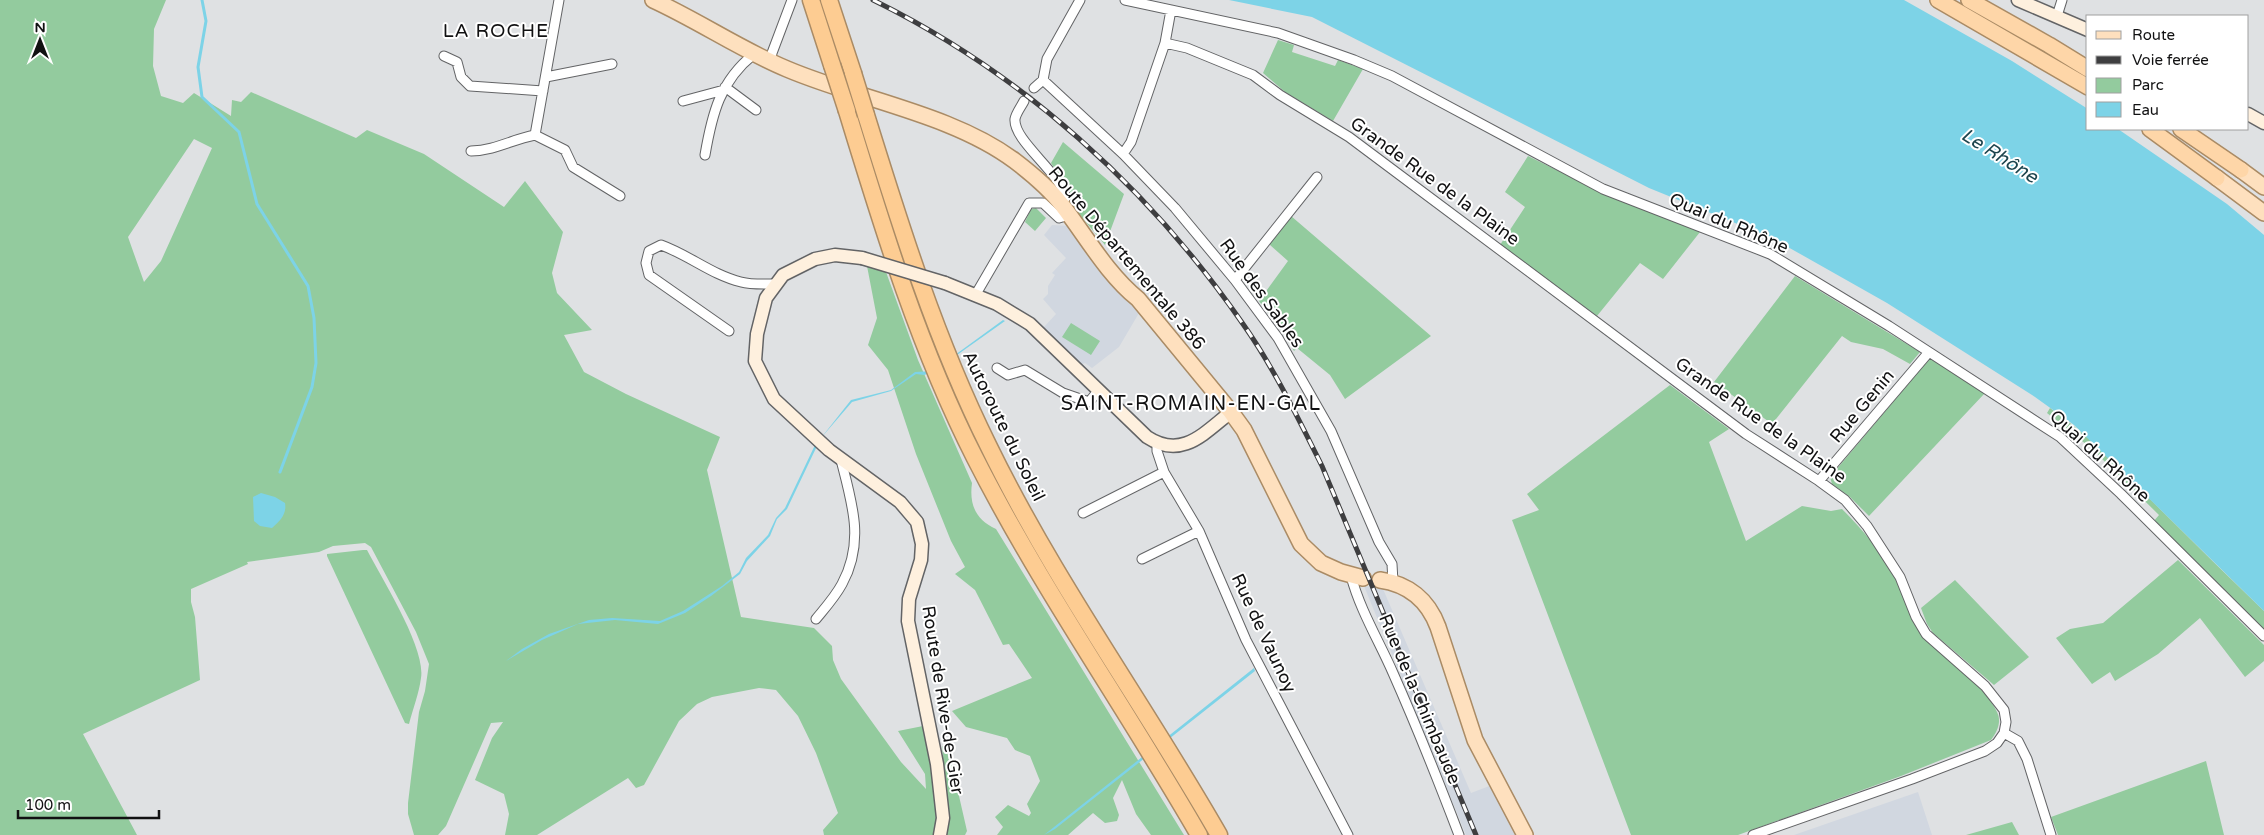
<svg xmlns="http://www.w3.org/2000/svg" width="2264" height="835" viewBox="0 0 2264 835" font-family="'Varela Round',sans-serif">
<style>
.built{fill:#d1d7e0}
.green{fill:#93cb9e;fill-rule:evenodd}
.water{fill:#7dd3e7}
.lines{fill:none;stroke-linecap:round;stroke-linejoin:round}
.stream{stroke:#7dd3e7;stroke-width:3}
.minor-tunnel{stroke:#c0c2c4;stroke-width:9;stroke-dasharray:9 4.5;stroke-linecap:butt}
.minor-casing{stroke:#636466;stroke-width:11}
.secondary-casing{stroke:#636466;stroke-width:15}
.primary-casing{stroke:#aa8b65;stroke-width:18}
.trunk-casing{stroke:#aa8b65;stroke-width:18}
.motorway-casing{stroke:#aa8b65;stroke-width:19}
.minor{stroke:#fff;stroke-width:9}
.secondary{stroke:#fef0de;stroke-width:12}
.primary{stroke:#fee0be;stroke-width:15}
.trunk{stroke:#fed6a8;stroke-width:15}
.motorway{stroke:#fdcc92;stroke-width:16}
.rail-casing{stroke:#3e3e40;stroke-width:5}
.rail{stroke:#fff;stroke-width:3;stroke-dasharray:9;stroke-linecap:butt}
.secondary-bridge-casing{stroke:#636466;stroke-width:15;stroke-linecap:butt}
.motorway-bridge-casing{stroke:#aa8b65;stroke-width:19;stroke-linecap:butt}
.secondary-bridge{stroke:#fef0de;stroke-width:12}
.motorway-bridge{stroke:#fdcc92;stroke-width:16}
.labels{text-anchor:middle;stroke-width:4;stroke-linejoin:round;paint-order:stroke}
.street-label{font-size:18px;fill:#111112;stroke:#fff}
.neighbourhood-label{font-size:19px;letter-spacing:1px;fill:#111112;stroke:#fff}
.water-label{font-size:19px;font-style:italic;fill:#1d454e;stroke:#fff}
.quarter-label{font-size:20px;letter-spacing:1px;fill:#111112;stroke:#fff}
</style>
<rect width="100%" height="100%" fill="#dfe1e3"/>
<path class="built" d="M1052,225L1069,226L1139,313L1119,347L1092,368L1085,363L1082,364L1044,327L1056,314L1043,299L1048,294V286L1055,275L1052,273L1066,258L1044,235Z
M1364,586L1383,589L1471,793L1492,785L1517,835H1466Z
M1918,792L1932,835H1794Z"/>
<path class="green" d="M0,0H166L154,29L153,66L161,96L183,103L194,93L231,116L232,100L241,102L251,92L356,138L367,130L424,154L504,207L525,181L563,232L552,273L557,293L592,330L564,335L584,372L626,394L720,437L707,470L741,617L814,628L832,646L833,660L841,679L901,762L926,789L925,774L898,731L923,726C932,763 941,797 934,835H824L823,830L838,813L816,753L798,716L776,690L759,688L712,697L697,704L679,721L644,785L636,788L628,778L537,835H505L509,814L504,794L475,780L492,738L503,722L491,723L446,826L438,835H414L408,814V803L419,712L425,691L429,664L416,632L371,547L365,543L333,546L319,552L247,562L248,564L191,589V602L195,617L200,680L83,734L137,835H0ZM194,139L212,148L161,261L144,282L128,237Z
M1278,40L1294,45L1292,52L1335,66L1338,60L1363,69L1333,121L1285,92L1263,73Z
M1063,142L1124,194L1105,245L1075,209L1069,190L1051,163Z
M1528,156L1595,189L1700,232L1663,279L1640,263L1597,316L1500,245L1525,207L1505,192Z
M1036,208L1046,218L1035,231L1025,222L1031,209Z
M1291,216L1431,336L1345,399L1330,375L1297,348L1294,351L1284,334L1259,301L1288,261L1269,244Z
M867,266L886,272L918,360L972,483C969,505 976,520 996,529L1184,835H1151L1136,814L1122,780L1113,798L1119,815L1117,821L1105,823L1093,813L1068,835H997L1003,827L995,817L1008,805L1029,816L1031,813L1027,804L1040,781L1030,756L1015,750L1007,738L966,727L952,711L1032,678L1009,644L1003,645L975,590L955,574L965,567L951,541L916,454L888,370L868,345L877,318Z
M1795,276L1920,352L1910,364L1883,349L1851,342L1842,336L1772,424L1714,382Z
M1071,323L1100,341L1091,355L1062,337Z
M1930,358L1985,393L1869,516L1850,497L1832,484L1830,477Z
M1670,385L1729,429L1709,442L1746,541L1802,506L1831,511L1842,509C1863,530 1883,554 1897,579C1906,596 1913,623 1925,638C1946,661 1984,683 1997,712C2002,722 1997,732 1991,740L1901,776L1738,835H1631L1512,520L1539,510L1527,494Z
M2050,408C2092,437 2126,475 2162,511C2196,545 2230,578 2264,611V631L2153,522L2159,515L2092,449L2047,413Z
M363,550H367C382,579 426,648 421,678C419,693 413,709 409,724L405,723L327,556V554Z
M2178,560L2264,645V661L2245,677L2200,618L2158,654L2115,681L2110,672L2092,684L2056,638L2070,629L2103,623Z
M1955,580L2029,657L1994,685L1933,633L1927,624L1921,608Z
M942,746L948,748L967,831L965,835H945L948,819Z
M2206,761L2224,835H2058L2051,817Z
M2012,822L2019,835H1966Z"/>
<path class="water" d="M1229,0H1904L2012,61L2088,109V129H2118L2227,204L2264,235V611L2074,425L2035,397L1887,303L1772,238L1649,188L1312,17Z
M1003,320L1005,321L933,372L924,375L916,374L891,391L852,402L821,438L851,400L891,390L915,372L933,371Z
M815,445L817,446L787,509L777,519L770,536L747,561L740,574L711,596L685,613L658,624L615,620L578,624L542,640L506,661L522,649L549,634L589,620L612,618L660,621L683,611L722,586L739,572L746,558L768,535L776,518L785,508Z
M261,493L275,497L285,503C287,514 280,521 272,528L260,526L254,521L253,497Z
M1254,668L1255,671L1055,829L1044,835Z"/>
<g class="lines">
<path class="stream" d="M202,0L206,21L198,67L202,97L239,132L257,204L308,286L314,318L316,363L312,387L280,472"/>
<path class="minor-tunnel" d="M1024,101L1034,88"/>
<g class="minor-casing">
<path id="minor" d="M559,0L535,135L565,150L573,167L620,196
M1125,0L1278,33L1354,60L1392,76L1603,189L1770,254L1889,326L2060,437L2121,494L2264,636
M2057,16L2062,0
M1165,43L1187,48L1253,75L1280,95L1349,137L1746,434L1819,481L1845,500L1867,526L1900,577L1916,617L1926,634L1985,686L2004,710L2006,722L2004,733L1997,743L1985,751L1912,779L1753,835
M444,56L457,62L461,77L470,86L543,91
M769,61L792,0
M546,77L612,64
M1043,80L1047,59L1080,0
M725,87L756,110
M1034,88L1043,80L1123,154L1175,208L1235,280L1278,338L1331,431L1379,542L1392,564L1393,582
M683,101L724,90
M1024,101C1021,107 1016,113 1015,119C1013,140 1058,171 1066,197L1061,203
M471,151C497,150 510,140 535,135
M1123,154L1131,142L1165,43L1171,10
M705,155C712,114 720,81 754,54
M1235,280L1317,177
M976,294L1029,203H1043L1059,218L1069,215
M729,331L649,275L646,263L649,251L661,245C689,255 712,275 741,282C752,285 765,284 776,284
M997,368L1008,375L1025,370L1063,393L1089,402L1099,390
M1157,443V451L1164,472L1199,531L1246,640L1348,835
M1819,481L1929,352
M1083,513L1164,472
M1142,559L1199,531
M1351,576C1360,610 1379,641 1393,673C1417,727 1438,780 1459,835
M816,619C825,608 835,597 842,584C865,542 852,503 841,460
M2004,733L2018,741L2027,759L2051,835"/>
</g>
<g class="secondary-casing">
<path id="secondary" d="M2018,0L2088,30
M2248,114L2264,123
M862,258L835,255L815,259L783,275L766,298L757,334L755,361L774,399L829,450L900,502L917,522L922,544L921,560L909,599L908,621L937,764L943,818L940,835
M945,283L997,304L1030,324L1147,437C1182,460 1204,433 1231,412"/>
</g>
<g class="primary-casing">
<path id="primary" d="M653,0C699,21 741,50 787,69C860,100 952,114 1015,161C1032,174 1049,188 1062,205C1086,236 1107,274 1138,299L1231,412L1244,430L1301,544L1321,563L1341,572L1363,578
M2241,170L2264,187
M2217,178L2264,213
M1380,580C1408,584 1428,600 1438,627L1475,740L1525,835"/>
</g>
<g class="trunk-casing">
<path id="trunk" d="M1938,0L2088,87
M1969,0L2049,45L2088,69
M2150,129L2217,178
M2181,129L2241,170"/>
</g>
<g class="motorway-casing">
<path id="motorway" d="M811,0L832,65
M829,0L853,73
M847,111C883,229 919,348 975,458C1041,588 1126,708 1199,835
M866,115C901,228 936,340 988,445C1054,581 1144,704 1219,835"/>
</g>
<use href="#minor" class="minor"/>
<use href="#secondary" class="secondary"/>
<use href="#primary" class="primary"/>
<use href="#trunk" class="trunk"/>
<use href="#motorway" class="motorway"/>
<g class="rail-casing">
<path id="rail" d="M873,0C1022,73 1149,188 1243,324C1274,368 1298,418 1322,466L1476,835"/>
</g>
<use href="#rail" class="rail"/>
<g class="secondary-bridge-casing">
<path id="secondary-bridge" d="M862,258L945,283"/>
</g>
<g class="motorway-bridge-casing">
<path id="motorway-bridge" d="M832,65L847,111
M853,73L866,115"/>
</g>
<use href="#secondary-bridge" class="secondary-bridge"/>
<use href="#motorway-bridge" class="motorway-bridge"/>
</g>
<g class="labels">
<g class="street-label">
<text transform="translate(1435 181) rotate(36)" y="6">Grande Rue de la Plaine</text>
<text transform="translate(1729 223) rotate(23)" y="6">Quai du Rhône</text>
<text transform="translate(1127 258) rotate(50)" y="6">Route Départementale 386</text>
<text transform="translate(1262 293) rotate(54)" y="6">Rue des Sables</text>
<text transform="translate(1862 406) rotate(-50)" y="6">Rue Genin</text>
<text transform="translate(1761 420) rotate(35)" y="6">Grande Rue de la Plaine</text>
<text transform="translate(1004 426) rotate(64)" y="6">Autoroute du Soleil</text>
<text transform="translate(2100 456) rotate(42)" y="6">Quai du Rhône</text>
<text transform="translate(1264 633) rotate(65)" y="6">Rue de Vaunoy</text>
<text transform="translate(1420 699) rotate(67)" y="6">Rue de la Chimbaude</text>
<text transform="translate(943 700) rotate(81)" y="6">Route de Rive-de-Gier</text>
</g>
<g class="neighbourhood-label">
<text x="496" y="37">LA ROCHE</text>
</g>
<g class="water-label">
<text transform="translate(2000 155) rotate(32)" y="7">Le Rhône</text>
</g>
<g class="quarter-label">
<text x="1191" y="410">SAINT-ROMAIN-EN-GAL</text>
</g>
</g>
<rect x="2086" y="15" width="162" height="115" fill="#ffffff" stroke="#a0a0a0"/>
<rect x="2096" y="31" width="25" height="8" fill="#fee0be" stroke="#a0a0a0"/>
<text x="2132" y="40" font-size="15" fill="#111112">Route</text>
<rect x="2096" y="56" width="25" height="8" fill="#3e3e40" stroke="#a0a0a0"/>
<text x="2132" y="65" font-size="15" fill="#111112">Voie ferrée</text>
<rect x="2096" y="78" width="25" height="15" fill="#93cb9e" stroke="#a0a0a0"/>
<text x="2132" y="90" font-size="15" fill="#111112">Parc</text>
<rect x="2096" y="102" width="25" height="15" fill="#7dd3e7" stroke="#a0a0a0"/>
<text x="2132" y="115" font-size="15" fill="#111112">Eau</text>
<g transform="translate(40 40)" stroke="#ffffff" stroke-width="4" paint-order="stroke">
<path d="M0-4L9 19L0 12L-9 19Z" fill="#111112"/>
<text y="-8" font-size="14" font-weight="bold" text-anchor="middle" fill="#111112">N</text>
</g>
<path d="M18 810v8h141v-8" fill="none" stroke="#111112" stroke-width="2.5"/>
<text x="25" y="810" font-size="15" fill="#111112" stroke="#ffffff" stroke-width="4" paint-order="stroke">100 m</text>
</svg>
